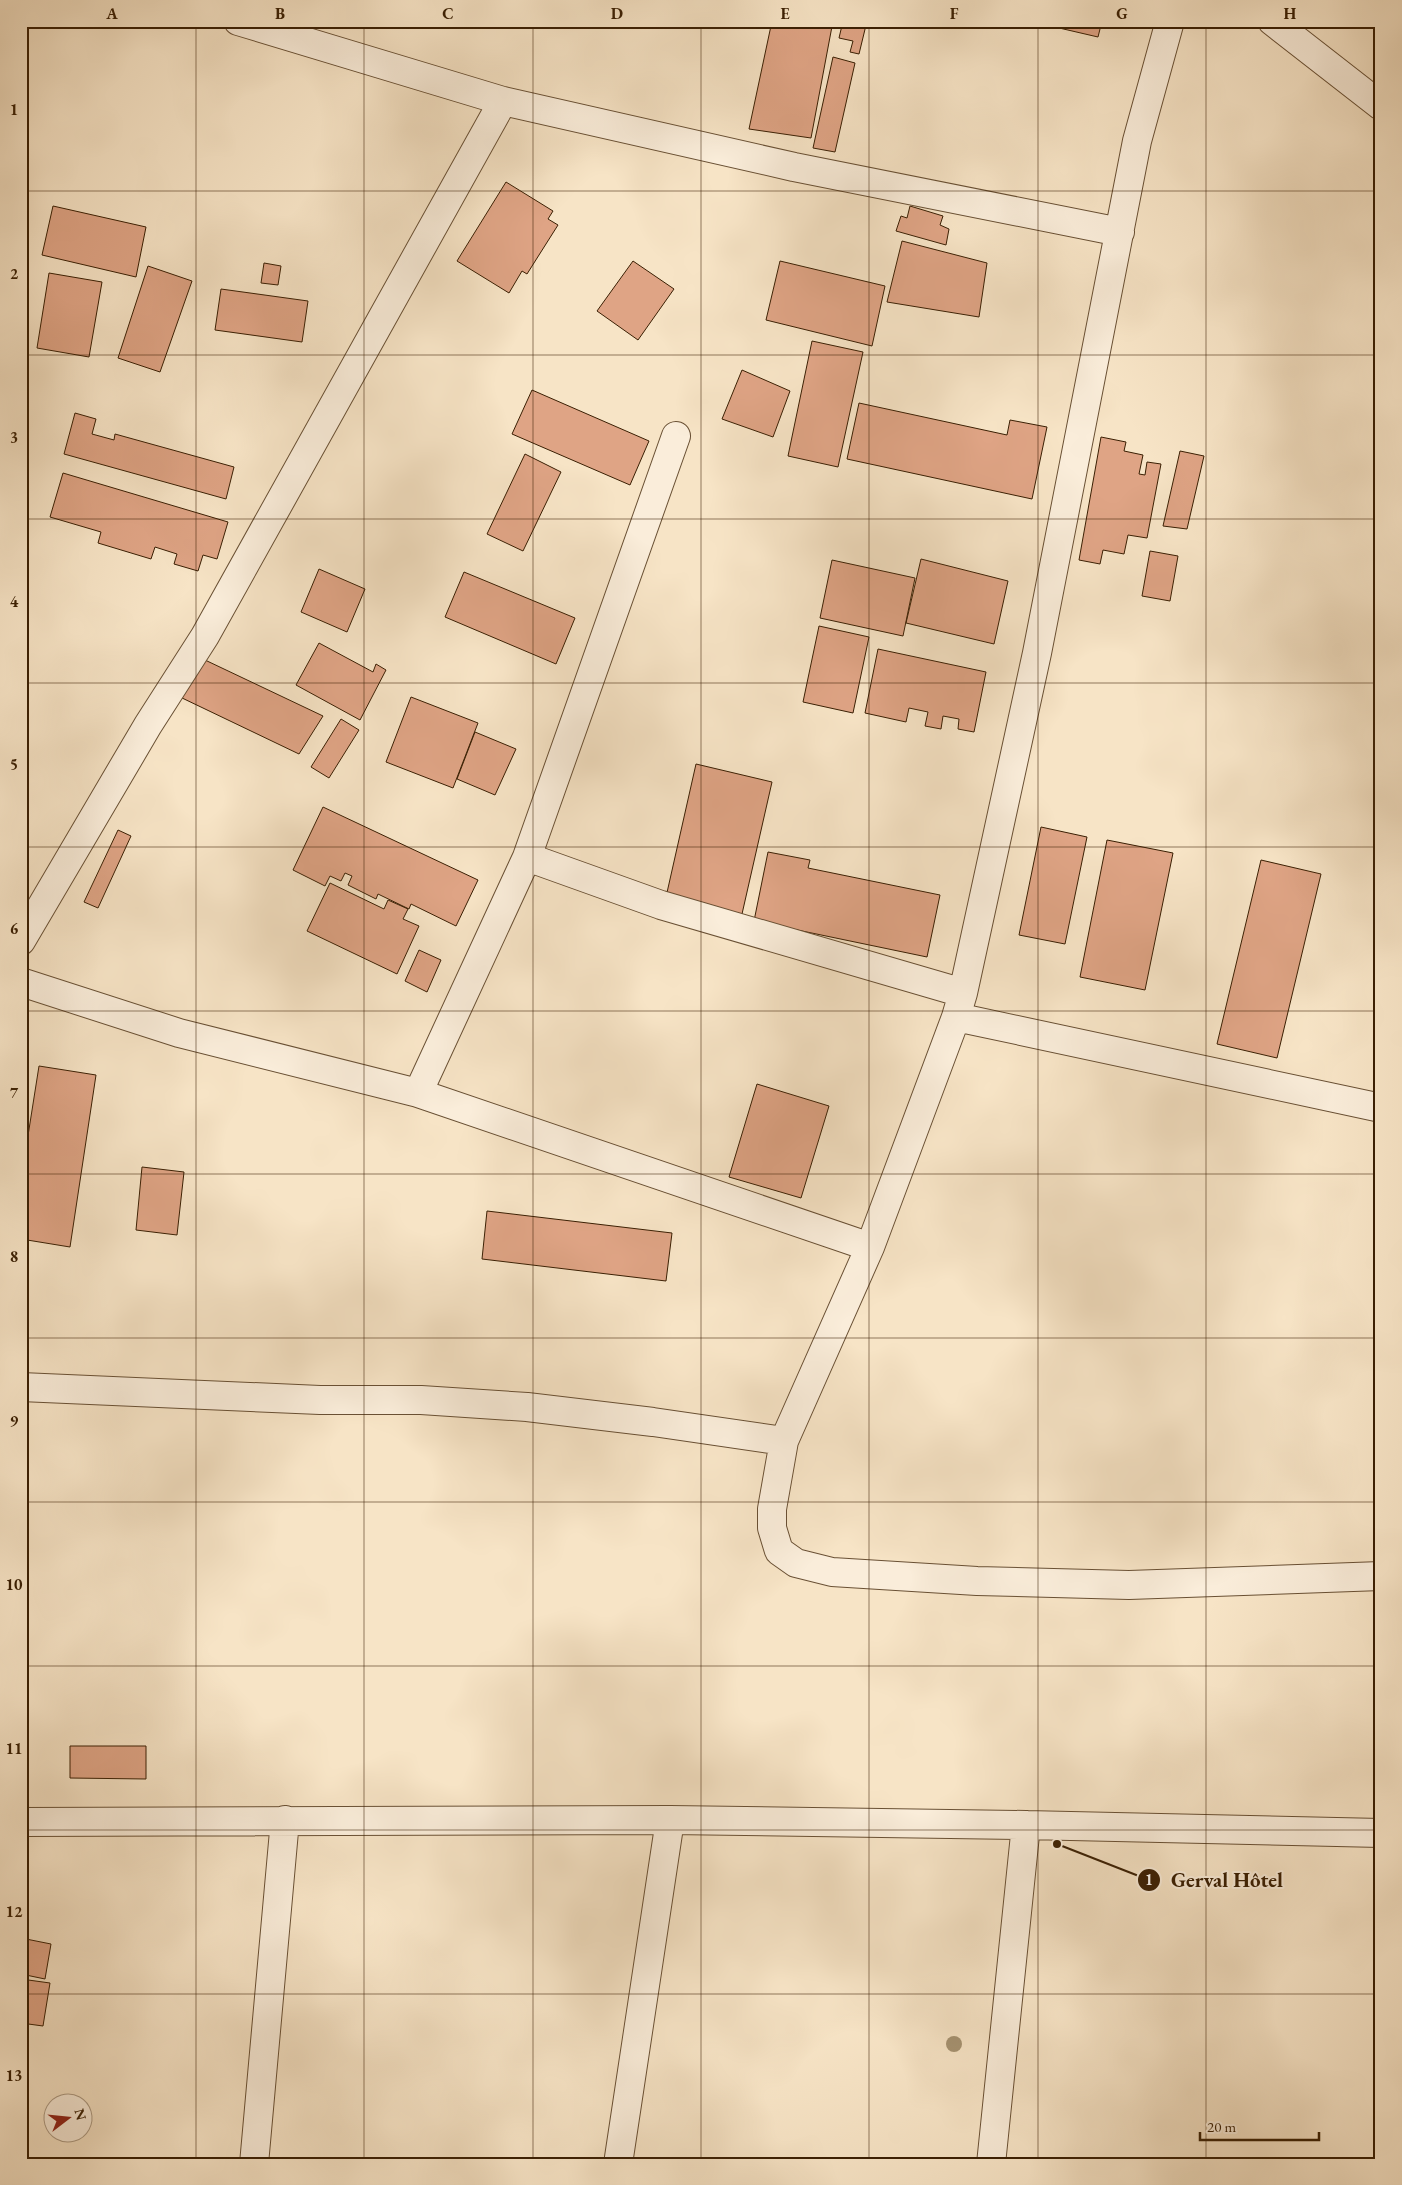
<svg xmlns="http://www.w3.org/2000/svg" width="1402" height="2185" viewBox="0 0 1402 2185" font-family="'EB Garamond',serif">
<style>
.building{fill:#dfa485;stroke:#3a1f03}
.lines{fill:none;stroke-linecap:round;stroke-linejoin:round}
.minor-casing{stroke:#695034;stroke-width:30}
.minor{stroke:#faedda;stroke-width:28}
.tree{fill:#a69372}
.grid{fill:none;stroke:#3a1f03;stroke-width:1;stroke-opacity:0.55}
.leader{fill:none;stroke:#3a1f03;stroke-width:2}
.callout-dot{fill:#3a1f03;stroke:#faedda;stroke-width:2}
.mark-label{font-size:15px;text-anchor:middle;font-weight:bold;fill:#fff}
.callout-label{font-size:21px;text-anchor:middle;font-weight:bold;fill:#3a1f03;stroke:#faedda;stroke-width:4;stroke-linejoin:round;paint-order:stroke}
.neatline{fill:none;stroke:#3a1f03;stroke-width:2}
.grid-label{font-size:16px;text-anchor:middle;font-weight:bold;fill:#3a1f03}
</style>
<rect width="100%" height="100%" fill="#f7e4c6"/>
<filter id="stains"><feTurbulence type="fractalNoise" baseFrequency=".004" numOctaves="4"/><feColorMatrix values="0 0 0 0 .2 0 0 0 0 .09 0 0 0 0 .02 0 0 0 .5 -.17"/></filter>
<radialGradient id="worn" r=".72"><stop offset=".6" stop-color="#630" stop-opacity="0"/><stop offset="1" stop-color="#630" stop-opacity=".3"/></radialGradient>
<path class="building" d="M772,21H833L811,138L749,129Z
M843,21H867L859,54L850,52L853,41L839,38Z
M1029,21H1102L1098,37Z
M833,57L855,63L835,152L813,148Z
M506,182L553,211L548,219L558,225L527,274L522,271L509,293L457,261Z
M53,206L146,227L136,277L42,255Z
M910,206L943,216L940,225L949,229L946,245L896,231L901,216L907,218Z
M902,241L987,263L979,317L887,302Z
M633,261L674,289L638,340L597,311Z
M780,261L885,286L872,346L766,320Z
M264,263L281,266L278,285L261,283Z
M148,266L192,281L160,372L118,358Z
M49,273L102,282L89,357L37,348Z
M221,289L308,301L302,342L215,330Z
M812,341L863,352L838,467L788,456Z
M742,370L790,391L773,437L722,419Z
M532,390L649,441L630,485L512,434Z
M859,403L1007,435L1010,420L1047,427L1032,499L847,459Z
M75,413L96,419L92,434L114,440L115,434L234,467L226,499L64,454Z
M1101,437L1126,442L1124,451L1143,455L1139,474L1145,475L1147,462L1161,464L1147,538L1128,535L1124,554L1103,550L1100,564L1079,560Z
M1180,451L1204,456L1187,529L1163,526Z
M525,454L561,472L523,551L487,534Z
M63,473L228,522L217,559L203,555L198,571L174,564L177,554L155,547L151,559L98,543L101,532L50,517Z
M1150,551L1178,556L1170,601L1142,596Z
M921,559L1008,581L994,644L906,623Z
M832,560L915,578L903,636L820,618Z
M319,569L365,589L347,632L301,612Z
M464,572L575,618L556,664L445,617Z
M819,626L869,637L853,713L803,702Z
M319,643L373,672L376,664L386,670L360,720L296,685Z
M878,649L986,672L974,732L958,729L959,719L943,716L941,729L925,726L928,712L909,708L906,722L865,713Z
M205,660L323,716L299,754L180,697Z
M411,697L478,723L453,788L386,762Z
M341,719L359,730L329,778L311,767Z
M475,732L516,749L495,795L457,779Z
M696,764L772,782L742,914L666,897Z
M323,807L478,880L456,926L411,904L409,909L378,894L376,899L348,885L352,876L345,873L341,881L330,876L325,886L293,870Z
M1041,827L1087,837L1065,944L1019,935Z
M118,830L131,836L98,908L84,902Z
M1107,840L1173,853L1145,990L1080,977Z
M768,852L810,860L808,868L940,895L927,957L754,921Z
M1261,860L1321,874L1277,1058L1217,1044Z
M330,883L384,909L388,900L408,909L403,919L419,926L397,974L307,931Z
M419,950L441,960L427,992L405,981Z
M39,1066L96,1075L70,1247L21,1239V1180Z
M757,1084L829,1106L801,1198L729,1177Z
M142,1167L184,1172L177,1235L136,1230Z
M487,1211L672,1233L666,1281L482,1259Z
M70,1746H146V1779L70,1778Z
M21,1938L51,1944L45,1979L21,1974Z
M21,1979L50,1983L43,2026L21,2023Z"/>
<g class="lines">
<g class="minor-casing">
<path id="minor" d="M238,21L503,101L794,167L1120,232
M1170,21L1137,141L1037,653L963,993L956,1017L870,1247L784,1441L772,1509V1528L779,1551L796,1563L832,1572L977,1581L1129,1585L1381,1576
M1272,21L1381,106
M527,857L676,436
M21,941L148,725L205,636L503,101
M21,982L179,1033L418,1093L870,1247
M956,1017L1381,1108
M418,1093L527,857L661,905L963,993
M21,1387L320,1400H421L527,1407L653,1422L784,1441
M21,1822L670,1820L1026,1825L1381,1833
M254,2164L285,1820
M618,2164L670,1820
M991,2164L1026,1825"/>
</g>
<use href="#minor" class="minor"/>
</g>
<circle class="tree" cx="954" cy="2044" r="8"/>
<path class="grid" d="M196,21V2164M364,21V2164M533,21V2164M701,21V2164M869,21V2164M1038,21V2164M1206,21V2164M21,191H1381M21,355H1381M21,519H1381M21,683H1381M21,847H1381M21,1011H1381M21,1174H1381M21,1338H1381M21,1502H1381M21,1666H1381M21,1830H1381M21,1994H1381"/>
<path class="leader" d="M1057 1844L1149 1880"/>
<g class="callout-dot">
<circle cx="1057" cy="1844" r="5"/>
<circle cx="1149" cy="1880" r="12"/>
</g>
<g class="mark-label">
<text x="1149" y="1885">1</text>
</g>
<g class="callout-label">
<text x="1227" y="1887">Gerval Hôtel</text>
</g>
<rect width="1402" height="2185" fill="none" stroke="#f7e4c6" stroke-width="55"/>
<g transform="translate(68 2118) rotate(74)"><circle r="24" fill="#faedda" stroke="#ad9b84"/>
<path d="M0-4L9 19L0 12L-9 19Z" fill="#8f2418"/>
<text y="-8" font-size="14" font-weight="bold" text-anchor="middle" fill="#3a1f03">N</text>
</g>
<path d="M1200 2132v8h119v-8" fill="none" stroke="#3a1f03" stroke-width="2.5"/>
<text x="1207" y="2132" font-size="15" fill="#3a1f03" stroke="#faedda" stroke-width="4" paint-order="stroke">20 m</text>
<rect x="28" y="28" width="1346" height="2130" class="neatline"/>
<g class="grid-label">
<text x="112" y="19">A</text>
<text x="280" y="19">B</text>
<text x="448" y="19">C</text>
<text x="617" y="19">D</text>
<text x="785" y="19">E</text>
<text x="954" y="19">F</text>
<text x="1122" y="19">G</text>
<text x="1290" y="19">H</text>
<text x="14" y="115">1</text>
<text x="14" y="279">2</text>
<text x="14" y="443">3</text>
<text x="14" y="607">4</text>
<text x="14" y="770">5</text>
<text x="14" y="934">6</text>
<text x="14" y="1098">7</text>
<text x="14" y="1262">8</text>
<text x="14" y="1426">9</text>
<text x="14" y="1590">10</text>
<text x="14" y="1754">11</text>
<text x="14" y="1917">12</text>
<text x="14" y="2081">13</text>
</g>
<rect width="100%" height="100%" filter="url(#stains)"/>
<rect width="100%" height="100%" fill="url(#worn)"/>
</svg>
